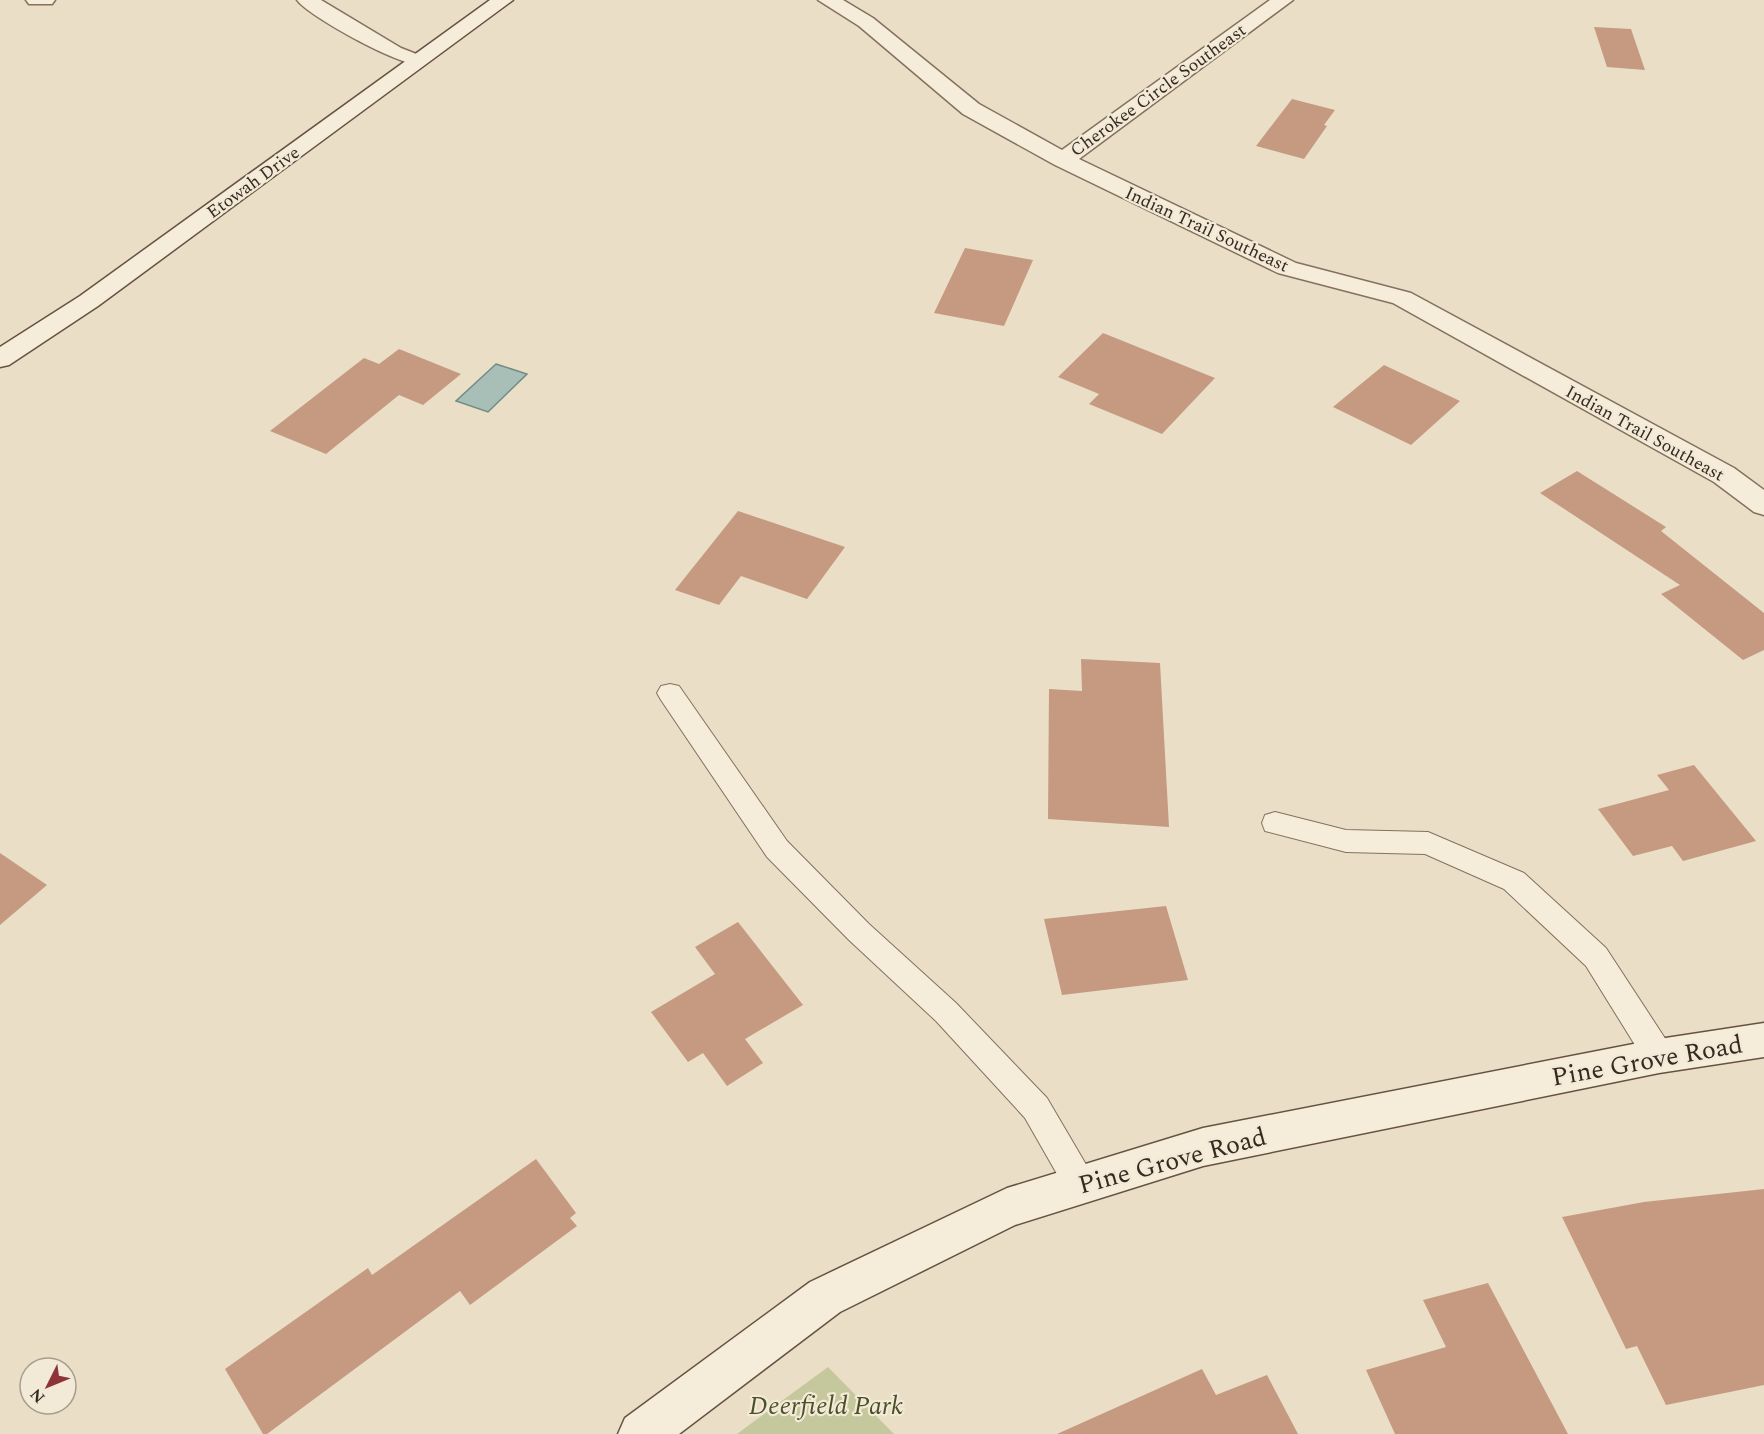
<svg xmlns="http://www.w3.org/2000/svg" width="1764" height="1434" viewBox="0 0 1764 1434" font-family="Spectral,serif">
<style>
.green{fill:#c5c89c}
.water{fill:#a8bfb7;stroke:#6f8c84;stroke-width:1.5}
.building{fill:#c59a81}
.lines{fill:none;stroke-linecap:round;stroke-linejoin:round}
.lane-casing{stroke:#84715e;stroke-width:2}
.street-casing{stroke:#84715e;stroke-width:3}
.secondary-casing{stroke:#665241;stroke-width:3}
.lane{fill:#f6ecda;fill-rule:evenodd}
.street{fill:#f6ecda;fill-rule:evenodd}
.secondary{fill:#f6ecda;fill-rule:evenodd}
.labels{text-anchor:middle;stroke-width:4.5;stroke-linejoin:round;paint-order:stroke}
.far-street-label{font-size:18px;fill:#362a20;stroke:#f2e9d6}
.near-street-label{font-size:26px;fill:#362a20;stroke:#f2e9d6}
.near-park-label{font-size:26px;font-style:italic;fill:#495129;stroke:#f2e9d6}
</style>
<rect width="100%" height="100%" fill="#eadec7"/>
<path class="green" d="M828,1367L894,1434H737Z"/>
<path class="water" d="M496,364L527,374L488,412L456,401Z"/>
<path class="building" d="M1594,27L1631,29L1645,70L1607,67Z
M1292,99L1335,110L1324,125L1327,126L1304,159L1256,146Z
M965,248L1033,260L1004,326L934,313Z
M1103,333L1215,378L1162,434L1089,404L1099,394L1058,377Z
M399,349L461,374L423,405L399,395L326,454L270,431L364,358L379,364Z
M1384,365L1460,401L1411,445L1333,407Z
M1577,471L1666,527L1661,531L1764,613V650L1743,660L1661,594L1680,585L1540,493Z
M738,511L845,547L807,599L741,576L719,605L675,590Z
M1081,659L1160,663L1169,827L1048,819L1049,689L1082,691Z
M1694,765L1756,841L1683,861L1672,846L1633,856L1598,809L1669,790L1657,775Z
M0,853L47,885L0,925Z
M1166,906L1188,980L1062,995L1044,919Z
M738,922L803,1005L745,1039L763,1063L727,1086L703,1053L688,1062L651,1012L715,974L695,947Z
M536,1159L576,1213L570,1218L577,1226L470,1305L460,1291L267,1434H263L225,1369L368,1268L372,1275Z
M1764,1189V1385L1666,1405L1637,1346L1626,1349L1562,1217L1644,1202Z
M1488,1283L1568,1434H1395L1366,1370L1446,1347L1423,1300Z
M1202,1369L1216,1395L1267,1375L1298,1434H1057Z"/>
<g class="lines">
<g class="lane-casing">
<path id="lane" d="M670,684L679,686L787,841L869,924L956,1003L1047,1098L1091,1173L1096,1184L1091,1195L1080,1199L1069,1195L1025,1118L936,1021L849,940L767,857L661,700L657,693L661,686Z
M1275,812L1346,830L1428,832L1524,873L1606,948L1670,1046L1674,1056L1670,1066L1659,1070L1648,1066L1586,966L1504,889L1425,854L1346,852L1265,831L1262,823L1265,815Z"/>
</g>
<g class="street-casing">
<path id="street" d="M26,0H55L52,4H29Z
M297,0H321L401,48L424,57L428,61L424,65C406,70 308,16 297,0Z
M818,0H843L873,18L979,104L1062,150L1270,0H1293L1079,159L1296,263L1411,293L1734,468L1764,490V515L1754,512L1714,482L1393,303L1278,273L1055,165L963,114L859,26Z"/>
</g>
<g class="secondary-casing">
<path id="secondary" d="M490,0H513L98,306L9,365L0,367V347L80,296Z
M1764,1023V1057L1659,1073L1203,1166L1015,1225L840,1312L679,1434H618L625,1418L810,1282L1007,1188L1203,1128L1659,1039Z"/>
</g>
<use href="#lane" class="lane"/>
<use href="#street" class="street"/>
<use href="#secondary" class="secondary"/>
</g>
<g class="labels">
<g class="far-street-label">
<text transform="translate(1158 90) rotate(-36)" y="6">Cherokee Circle Southeast</text>
<text transform="translate(253 182) rotate(-36)" y="6">Etowah Drive</text>
<text transform="translate(1207 229) rotate(25)" y="6">Indian Trail Southeast</text>
<text transform="translate(1645 433) rotate(29)" y="6">Indian Trail Southeast</text>
</g>
<g class="near-street-label">
<text transform="translate(1647 1060) rotate(-10)" y="9">Pine Grove Road</text>
<text transform="translate(1172 1160) rotate(-15)" y="9">Pine Grove Road</text>
</g>
<g class="near-park-label">
<text x="826" y="1414">Deerfield Park</text>
</g>
</g>
<g transform="translate(48 1386) rotate(227)"><circle r="28" fill="#f2e9d6" stroke="#a79d8d" stroke-width="1.5"/>
<path d="M0-4.5L10 22L0 15L-10 22Z" fill="#8e3439"/>
<text y="-9" font-size="16" font-weight="bold" text-anchor="middle" fill="#362a20">N</text>
</g>
</svg>
